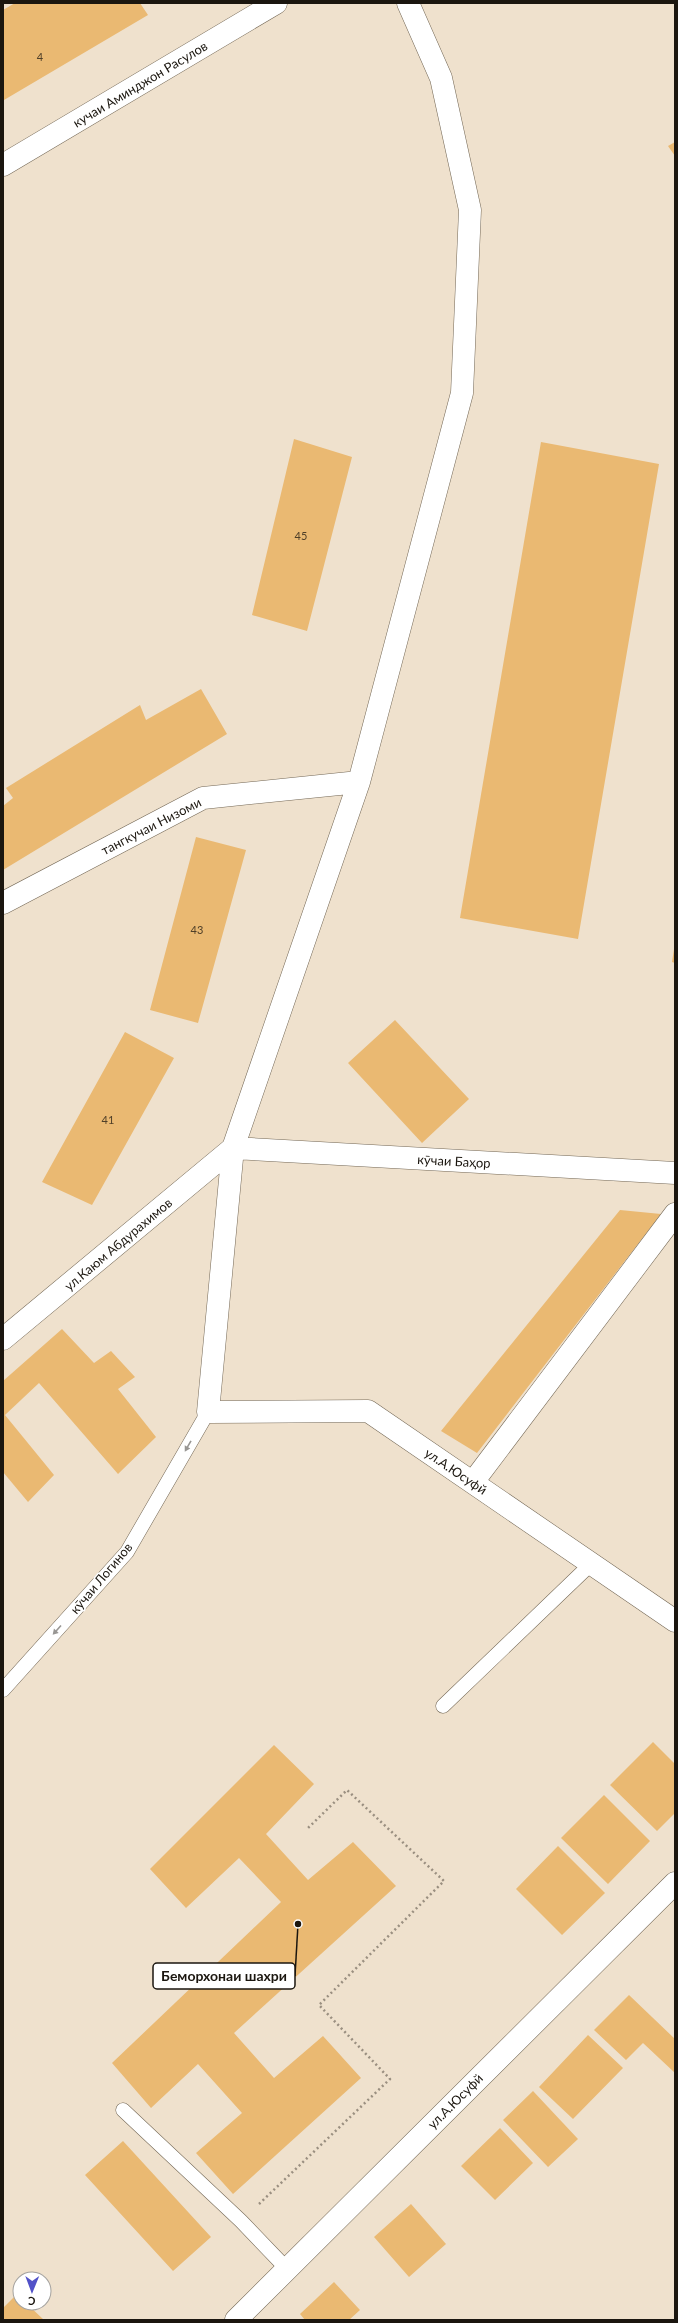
<svg xmlns="http://www.w3.org/2000/svg" width="678" height="2323" viewBox="0 0 678 2323" font-family="Lato,sans-serif">
<style>
.building{fill:#eab972}
.lines{fill:none;stroke-linecap:round;stroke-linejoin:round}
.service-casing{stroke:#746856;stroke-width:15}
.minor-casing{stroke:#746856;stroke-width:23}
.path{stroke:#9a8f80;stroke-width:2.5;stroke-dasharray:2 3;stroke-linecap:butt}
.service{stroke:#fff;stroke-width:14}
.minor{stroke:#fff;stroke-width:22}
.oneway{fill:#989693}
.labels{text-anchor:middle;stroke-width:3;stroke-linejoin:round;paint-order:stroke}
.number-label{font-size:11px;fill:#4f3f28}
.street-label{font-size:13px;fill:#1b160f;stroke:#fff}
.leader{fill:none;stroke:#1b160f;stroke-width:1.5}
.callout-dot{fill:#1b160f;stroke:#fff;stroke-width:1.5}
.callout{fill:#fff;stroke:#1b160f;stroke-width:1.5}
.callout-label{font-size:14px;text-anchor:middle;font-weight:bold;fill:#1b160f}
</style>
<rect width="100%" height="100%" fill="#efe1cd"/>
<path class="building" d="M15,3H140L148,15L4,100L3,10Z
M675,142V156L668,146Z
M294,439L352,457L307,631L252,615Z
M541,442L659,464L578,939L460,918Z
M201,689L227,734L3,870V806L13,798L6,788L140,705L146,720Z
M196,837L246,850L198,1023L150,1010Z
M674,949H675V963L672,962Z
M395,1020L469,1099L422,1143L348,1063Z
M125,1032L174,1058L92,1205L42,1182Z
M620,1210L661,1214L477,1453L441,1431Z
M62,1329L94,1363L111,1351L135,1377L118,1389L156,1437L118,1474L39,1383L5,1415L54,1475L28,1502L3,1472V1381Z
M653,1742L675,1764V1813L657,1831L610,1785Z
M274,1745L314,1784L266,1834L308,1880L353,1842L396,1886L234,2033L274,2078L323,2036L361,2078L233,2194L196,2153L242,2113L198,2064L151,2108L112,2063L281,1902L239,1858L186,1908L150,1869Z
M604,1795L650,1841L608,1884L561,1838Z
M558,1846L605,1893L562,1935L516,1889Z
M629,1995L675,2039V2073L643,2043L626,2060L594,2030Z
M588,2035L623,2068L573,2119L539,2087Z
M533,2091L578,2139L548,2167L503,2120Z
M500,2128L533,2163L495,2200L461,2166Z
M123,2141L211,2237L173,2271L85,2175Z
M411,2204L446,2244L409,2277L374,2237Z
M334,2282L360,2310L349,2320H305L300,2314Z
M17,2294L20,2297V2303H26L44,2320H3V2308Z"/>
<g class="lines">
<g class="service-casing">
<path id="service" d="M3,1690L127,1552L208,1412
M443,1706L592,1563
M123,2110L241,2221L287,2269"/>
</g>
<g class="minor-casing">
<path id="minor" d="M408,3L441,78L470,210L462,393L359,782L233,1148L208,1412L368,1411L675,1621
M3,165L276,3
M3,903L203,798L359,782
M3,1339L233,1148L675,1173
M473,1482L675,1214
M236,2320L675,1883"/>
</g>
<path class="path" d="M259,2204L390,2079L319,2005L444,1881L347,1790L307,1829"/>
<use href="#service" class="service"/>
<use href="#minor" class="minor"/>
</g>
<defs><path id="oneway-solid" d="M-6-.8H1V-3.2L6.5 0L1 3.2V.8H-6Z"/></defs>
<g class="oneway">
<use href="#oneway-solid" transform="translate(188 1446) rotate(120)"/>
<use href="#oneway-solid" transform="translate(57 1630) rotate(132)"/>
</g>
<g class="labels">
<g class="number-label">
<text x="40" y="61">4</text>
<text x="301" y="540">45</text>
<text x="197" y="934">43</text>
<text x="108" y="1124">41</text>
</g>
<g class="street-label">
<text transform="translate(140 84) rotate(-31)" y="5">кучаи Аминджон Расулов</text>
<text transform="translate(151 826) rotate(-27)" y="5">тангкучаи Низоми</text>
<text transform="translate(454 1161) rotate(3)" y="5">кӯчаи Баҳор</text>
<text transform="translate(118 1244) rotate(-40)" y="5">ул.Каюм Абдурахимов</text>
<text transform="translate(456 1471) rotate(34)" y="5">ул.А.Юсуфй</text>
<text transform="translate(101 1578) rotate(-50)" y="5">кӯчаи Логинов</text>
<text transform="translate(455 2101) rotate(-45)" y="5">ул.А.Юсуфй</text>
</g>
</g>
<path class="leader" d="M298 1924L295 1976"/>
<circle class="callout-dot" cx="298" cy="1924" r="4"/>
<rect class="callout" x="153" y="1963" width="142" height="26" rx="4"/>
<g class="callout-label">
<text x="224" y="1981">Беморхонаи шахри</text>
</g>
<rect width="678" height="2323" fill="none" stroke="#1b160f" stroke-width="8"/>
<g transform="translate(32 2291) rotate(181)"><circle r="19" fill="#ffffff" stroke="#a4a29f"/>
<path d="M0-3L7 15L0 10L-7 15Z" fill="#5151c8"/>
<text y="-6" font-size="11" font-weight="bold" text-anchor="middle" fill="#1b160f">С</text>
</g>
</svg>
